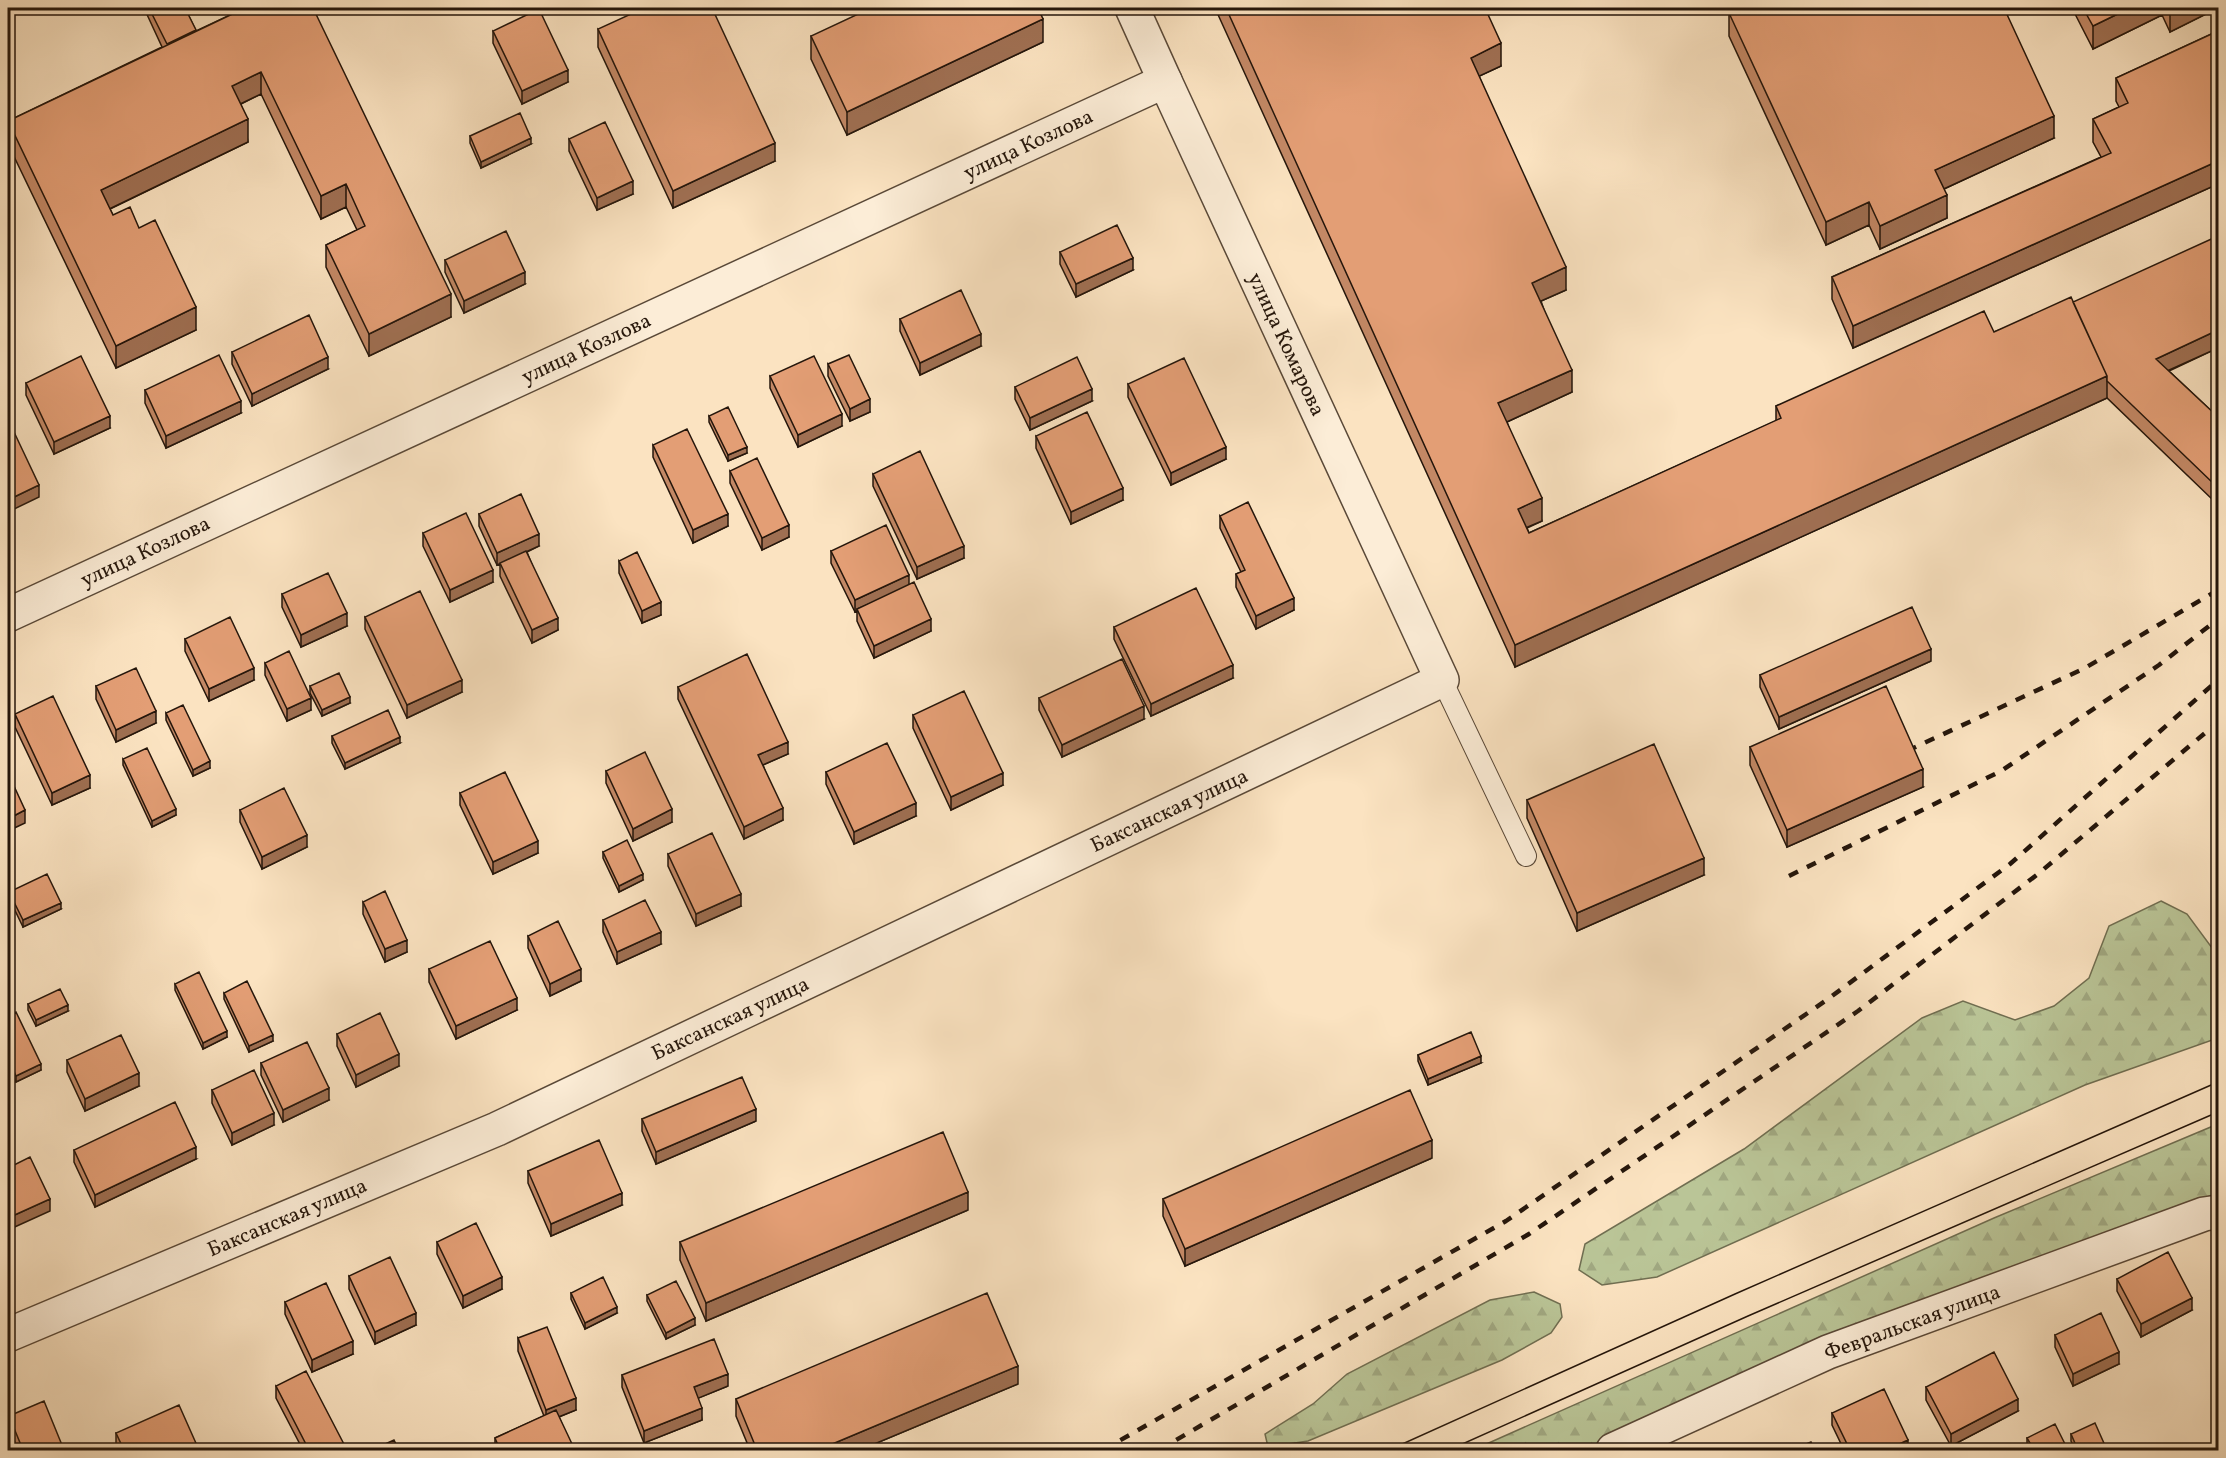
<svg xmlns="http://www.w3.org/2000/svg" width="2226" height="1458" viewBox="0 0 2226 1458" font-family="Vollkorn,serif">
<style>
.forest{fill:url(#forest-firs);stroke:#706e51;stroke-width:1.5}
.lines{fill:none;stroke-linecap:round;stroke-linejoin:round}
.service-casing{stroke:#5a4938;stroke-width:22}
.minor-casing{stroke:#5a4938;stroke-width:36}
.tertiary-casing{stroke:#5a4938;stroke-width:36}
.service{stroke:#fcedd7;stroke-width:20}
.minor{stroke:#fcedd7;stroke-width:33}
.tertiary{stroke:#fcedd7;stroke-width:33}
.tram{stroke:#25160b;stroke-width:1.5}
.rail{stroke:#25160b;stroke-width:4.5;stroke-dasharray:10 10;stroke-linecap:butt}
.wall{fill:#c38865;stroke:#25160b;stroke-width:1.5}
.shaded-wall{fill:#9f6f52;stroke:#25160b;stroke-width:1.5}
.building{fill:#e39e75;stroke:#25160b;stroke-width:1.5}
.labels{text-anchor:middle;stroke-width:4.5;stroke-linejoin:round;paint-order:stroke}
.street-label{font-size:21px;fill:#25160b;stroke:#fcedd7}
</style>
<defs>
<pattern id="forest-firs" width="22" height="20" patternUnits="userSpaceOnUse" patternTransform="scale(1.5)"><rect width="22" height="20" fill="#bac597"/><path d="M5 1l3.5 6h-7zM16 11l3.5 6h-7z" fill="#a0a881"/></pattern>
</defs>
<rect width="100%" height="100%" fill="#fbe3c1"/>
<filter id="stains"><feTurbulence type="fractalNoise" baseFrequency=".00333" numOctaves="4"/><feColorMatrix values="0 0 0 0 .2 0 0 0 0 .09 0 0 0 0 .02 0 0 0 .5 -.17"/></filter>
<radialGradient id="worn" r=".72"><stop offset=".6" stop-color="#630" stop-opacity="0"/><stop offset="1" stop-color="#630" stop-opacity=".3"/></radialGradient>
<path class="forest" d="M2161,901L2187,914L2215,952H2218V1038L2085,1085L1657,1277L1602,1285L1579,1270L1585,1244L1744,1149L1922,1018L1963,1001L2015,1020L2054,1006L2089,978L2109,926Z
M2218,1124V1193L1912,1306L1600,1450H1473L1994,1218Z
M1534,1292L1560,1304L1562,1317L1551,1333L1502,1360L1308,1441L1268,1447L1265,1434L1313,1404L1347,1374L1490,1300Z"/>
<g class="lines">
<g class="service-casing">
<path id="service" d="M1442,680L1526,856"/>
</g>
<g class="minor-casing">
<path id="minor" d="M8,1335L497,1129L1442,680L1165,81
M1613,1450L1828,1352L2204,1214L2218,1212"/>
</g>
<g class="tertiary-casing">
<path id="tertiary" d="M8,615L1165,81L1132,8"/>
</g>
<use href="#service" class="service"/>
<use href="#minor" class="minor"/>
<use href="#tertiary" class="tertiary"/>
<path class="tram" d="M1389,1450L1735,1294L2218,1082
M1449,1450L1748,1316L2218,1112"/>
<path class="rail" d="M1907,751L2085,668L2218,590
M1789,876L2001,771L2159,665L2218,619
M1103,1450L1506,1221L1828,999L2010,864L2218,680
M1159,1450L1529,1234L1858,1011L2038,874L2218,722"/>
</g>
<path class="wall" d="M144,8H185L196,31L245,8L451,317L369,356L326,267V245L357,230L346,207L321,219L261,94L241,104L248,142L110,209L113,215L139,228L196,330L116,368L8,144V121L162,47Z
M1215,8H1485L1501,66L1479,76L1566,290L1541,301L1572,392L1507,422L1542,521L1527,528L1529,533L1776,421V406L1994,332L2073,302L2218,348L2169,371L2218,417V499L2215,502L2107,398L1515,667Z
M2072,8H2218L2170,32L2162,15L2093,49Z
M1729,13L2054,138L1944,189L1947,218L1880,249L1869,225L1826,245L1729,36Z
M598,29L775,161L673,208L598,47Z
M493,31L568,82L522,104L493,43Z
M2218,31V184L1853,348L1832,299V277L2101,157L2093,142V119L2119,107L2116,101V78Z
M811,36L1043,42L847,135L811,59Z
M470,136L531,144L481,168L470,143Z
M569,139L633,194L597,210L569,151Z
M1060,252L1133,270L1076,297L1060,264Z
M445,260L525,284L464,313L445,272Z
M900,319L981,346L920,375L900,331Z
M232,352L328,369L252,406L232,364Z
M828,364L870,412L850,421L828,376Z
M770,376L842,426L798,447L770,388Z
M26,383L110,428L54,454L26,395Z
M1128,384L1226,459L1171,485L1128,397Z
M1015,387L1092,401L1030,430L1015,399Z
M145,390L241,413L166,448L145,403Z
M709,416L747,453L728,461L709,422Z
M1036,436L1123,500L1071,524L1036,448Z
M653,445L728,526L693,543L653,457Z
M730,471L789,537L762,550L730,483Z
M873,474L964,558L917,579L873,486Z
M479,514L539,546L527,552L558,630L532,643L500,576V564L497,565L479,526Z
M1220,516L1294,610L1256,629L1236,587V574L1241,572L1220,528Z
M423,533L493,582L450,602L423,546Z
M831,551L909,585L931,631L874,658L857,621V611L855,612L831,563Z
M619,561L661,615L642,623L619,573Z
M282,594L347,626L301,647L282,607Z
M365,617L462,692L407,718L365,629Z
M1114,627L1233,678L1151,716L1114,639Z
M185,639L254,680L209,701L185,651Z
M1931,661L1779,729L1760,687V675Z
M265,663L311,710L287,721L265,675Z
M96,686L156,723L116,742L96,699Z
M310,686L350,703L322,716L310,693Z
M678,687L788,754L763,765L783,820L744,839L678,699Z
M1039,698L1144,719L1062,757L1039,710Z
M166,713L210,768L193,776L166,720Z
M15,714L90,788L52,805L15,727Z
M913,715L1003,785L951,810L913,728Z
M332,736L400,743L345,769L332,743Z
M1750,747L1923,787L1787,847L1750,765Z
M123,759L176,815L152,827L123,765Z
M606,771L672,822L633,841L606,783Z
M826,772L916,816L854,844L826,784Z
M460,793L538,853L493,874L460,805Z
M1527,800L1704,875L1577,931L1527,818Z
M240,810L307,847L262,869L240,822Z
M603,852L643,880L619,892L603,858Z
M668,854L741,906L696,926L668,866Z
M9,892L61,909L23,927L9,898Z
M363,902L407,952L385,962L363,914Z
M603,920L661,944L617,964L603,932Z
M528,936L581,981L550,996L528,948Z
M429,969L517,1010L456,1039L429,982Z
M175,984L227,1037L203,1049L175,990Z
M224,993L273,1041L249,1052L224,999Z
M28,1004L68,1011L36,1026L28,1010Z
M8,1016L41,1070L16,1082L8,1064Z
M337,1034L399,1066L356,1087L337,1046Z
M1418,1055L1481,1063L1428,1085L1418,1061Z
M67,1060L139,1086L85,1111L67,1072Z
M261,1063L329,1100L283,1122L261,1075Z
M212,1090L274,1125L232,1145L212,1103Z
M642,1119L756,1121L656,1164L642,1131Z
M74,1150L196,1159L95,1207L74,1162Z
M1432,1158L1185,1266L1163,1216V1199Z
M528,1171L622,1205L551,1236L528,1183Z
M968,1210L706,1321L680,1260V1242Z
M437,1242L502,1289L463,1308L437,1254Z
M349,1276L416,1325L375,1344L349,1289Z
M2117,1279L2192,1310L2141,1337L2117,1291Z
M571,1293L617,1313L585,1329L571,1299Z
M647,1295L695,1325L666,1339L647,1301Z
M285,1302L353,1354L312,1372L285,1314Z
M2055,1335L2119,1364L2073,1386L2055,1347Z
M518,1338L576,1410L559,1417L573,1450H495V1438L544,1416L518,1351Z
M622,1375L728,1386L698,1398L702,1420L644,1443L622,1387Z
M1018,1384L860,1450H750L736,1416V1399Z
M276,1386L347,1450H303L276,1398Z
M1926,1387L2018,1411L1951,1446L1926,1400Z
M1832,1413L1908,1450H1844L1832,1425Z
M2218,1413V1429L2215,1421V1415Z
M9,1416L64,1450H18L9,1428Z
M116,1433L199,1450H119L116,1445Z
M2071,1434L2107,1450H2075L2071,1441Z
M2027,1438L2068,1450H2030L2027,1444Z"/>
<path class="shaded-wall" d="M2130,8H2162V15L2093,49V26Z
M2174,8H2218L2170,32V9Z
M1043,19V42L847,135V112Z
M1501,43V66L1471,80V58Z
M568,70V82L522,104V91Z
M261,72V94L232,108V86Z
M2054,116V138L1935,193V170Z
M248,119V142L101,213V190Z
M531,138V144L481,168V162Z
M775,143V161L673,208V191Z
M2218,161V184L1853,348V326Z
M633,181V194L597,210V198Z
M346,184V207L321,219V196Z
M1947,195V218L1880,249V226Z
M1869,202V225L1826,245V222Z
M1133,258V270L1076,297V284Z
M1566,267V290L1532,305V283Z
M525,272V284L464,313V301Z
M451,294V317L369,356V334Z
M196,307V330L116,368V346Z
M2218,330V348L2156,376V359Z
M981,334V346L920,375V363Z
M328,357V369L252,406V394Z
M1572,370V392L1498,426V403Z
M2107,376V398L1515,667V645Z
M1092,389V401L1030,430V418Z
M870,399V412L850,421V409Z
M241,401V413L166,448V436Z
M842,414V426L798,447V435Z
M110,416V428L54,454V442Z
M747,447V453L728,461V455Z
M1226,447V459L1171,485V473Z
M2218,482V499L2215,502V485Z
M39,485V497L8,512V500Z
M1123,488V500L1071,524V512Z
M1542,498V521L1518,531V509Z
M728,514V526L693,543V530Z
M789,525V537L762,550V538Z
M539,534V546L497,565V553Z
M964,546V558L917,579V567Z
M493,570V582L450,602V590Z
M909,575V587L857,609V611L855,612V600Z
M1294,598V610L1256,629V616Z
M661,602V615L642,623V611Z
M347,613V626L301,647V635Z
M558,618V630L532,643V630Z
M931,619V631L874,658V646Z
M1931,649V661L1779,729V717Z
M1233,665V678L1151,716V704Z
M254,668V680L209,701V689Z
M462,680V692L407,718V705Z
M350,697V703L322,716V710Z
M311,698V710L287,721V709Z
M1144,706V719L1062,757V745Z
M156,711V723L116,742V730Z
M400,737V743L345,769V763Z
M788,742V754L758,767V755Z
M210,761V768L193,776V770Z
M1923,769V787L1787,847V830Z
M1003,773V785L951,810V797Z
M90,775V788L52,805V793Z
M916,803V816L854,844V832Z
M783,808V820L744,839V827Z
M176,809V815L152,827V821Z
M672,809V822L633,841V829Z
M25,810V823L8,831V819Z
M307,835V847L262,869V857Z
M538,841V853L493,874V862Z
M1704,858V875L1577,931V913Z
M643,874V880L619,892V886Z
M741,894V906L696,926V914Z
M61,903V909L23,927V920Z
M661,932V944L617,964V952Z
M407,940V952L385,962V949Z
M581,969V981L550,996V984Z
M517,998V1010L456,1039V1026Z
M68,1005V1011L36,1026V1020Z
M227,1031V1037L203,1049V1043Z
M273,1035V1041L249,1052V1046Z
M399,1054V1066L356,1087V1075Z
M1481,1056V1063L1428,1085V1079Z
M41,1064V1070L16,1082V1076Z
M139,1073V1086L85,1111V1099Z
M329,1088V1100L283,1122V1110Z
M756,1109V1121L656,1164V1152Z
M274,1113V1125L232,1145V1133Z
M1432,1140V1158L1185,1266V1249Z
M196,1147V1159L95,1207V1195Z
M968,1192V1210L706,1321V1303Z
M622,1193V1205L551,1236V1224Z
M50,1199V1211L8,1230V1218Z
M502,1277V1289L463,1308V1296Z
M2192,1298V1310L2141,1337V1324Z
M617,1307V1313L585,1329V1323Z
M416,1313V1325L375,1344V1332Z
M695,1318V1325L666,1339V1333Z
M353,1341V1354L312,1372V1360Z
M2119,1352V1364L2073,1386V1374Z
M1018,1366V1384L860,1450H818Z
M728,1374V1386L694,1400V1387Z
M576,1398V1410L546,1422V1410Z
M2018,1399V1411L1951,1446V1434Z
M702,1408V1420L644,1443V1431Z
M1908,1440V1450H1886Z
M573,1446V1450H562Z"/>
<path class="building" d="M149,8H185L196,30L167,44Z
M245,8H313L451,294L369,334L326,245L365,226L346,184L321,196L261,72L232,86L248,119L101,190L113,215L130,207L139,228L155,220L196,307L116,346L8,121Z
M644,8H712L775,143L673,191L598,29Z
M871,8H1038L1043,19L847,112L811,36Z
M1226,8H1485L1501,43L1471,58L1566,267L1532,283L1572,370L1498,403L1542,498L1518,509L1529,533L1781,418L1776,406L1984,311L1994,332L2071,297L2107,376L1515,645Z
M1741,8H2004L2054,116L1935,170L1947,195L1880,226L1869,202L1826,222L1729,13Z
M2083,8H2130L2093,26Z
M539,9L568,70L522,91L493,31Z
M2218,31V161L1853,326L1832,277L2111,153L2093,119L2128,103L2116,78Z
M520,113L531,138L481,162L470,136Z
M605,122L633,181L597,198L569,139Z
M1117,225L1133,258L1076,284L1060,252Z
M506,231L525,272L464,301L445,260Z
M2218,236V330L2156,359L2218,417V482L2215,485L2107,381V376L2073,302Z
M961,290L981,334L920,363L900,319Z
M309,315L328,357L252,394L232,352Z
M219,355L241,401L166,436L145,390Z
M849,355L870,399L850,409L828,364Z
M81,356L110,416L54,442L26,383Z
M814,356L842,414L798,435L770,376Z
M1077,357L1092,389L1030,418L1015,387Z
M1184,358L1226,447L1171,473L1128,384Z
M728,407L747,447L728,455L709,416Z
M1087,412L1123,488L1071,512L1036,436Z
M687,429L728,514L693,530L653,445Z
M14,432L39,485L8,500V435Z
M920,451L964,546L917,567L873,474Z
M757,458L789,525L762,538L730,471Z
M521,494L539,534L497,553L479,514Z
M1248,502L1294,598L1256,616L1236,574L1245,570L1220,516Z
M466,513L493,570L450,590L423,533Z
M886,525L909,575L855,600L831,551Z
M526,551L558,618L532,630L500,563Z
M637,552L661,602L642,611L619,561Z
M328,573L347,613L301,635L282,594Z
M914,582L931,619L874,646L857,609Z
M1196,588L1233,665L1151,704L1114,627Z
M420,591L462,680L407,705L365,617Z
M1912,607L1931,649L1779,717L1760,675Z
M230,617L254,668L209,689L185,639Z
M289,651L311,698L287,709L265,663Z
M747,654L788,742L758,755L783,808L744,827L678,687Z
M1122,659L1144,706L1062,745L1039,698Z
M136,668L156,711L116,730L96,686Z
M339,673L350,697L322,710L310,686Z
M1886,686L1923,769L1787,830L1750,747Z
M964,691L1003,773L951,797L913,715Z
M53,696L90,775L52,793L15,714Z
M183,705L210,761L193,770L166,713Z
M388,710L400,737L345,763L332,736Z
M887,743L916,803L854,832L826,772Z
M1654,744L1704,858L1577,913L1527,800Z
M147,748L176,809L152,821L123,759Z
M645,752L672,809L633,829L606,771Z
M505,772L538,841L493,862L460,793Z
M8,773L25,810L8,819Z
M284,788L307,835L262,857L240,810Z
M712,833L741,894L696,914L668,854Z
M627,840L643,874L619,886L603,852Z
M47,874L61,903L23,920L9,892Z
M385,891L407,940L385,949L363,902Z
M645,900L661,932L617,952L603,920Z
M558,921L581,969L550,984L528,936Z
M490,941L517,998L456,1026L429,969Z
M199,972L227,1031L203,1043L175,984Z
M247,981L273,1035L249,1046L224,993Z
M60,989L68,1005L36,1020L28,1004Z
M16,1012L41,1064L16,1076L8,1058V1016Z
M380,1013L399,1054L356,1075L337,1034Z
M1471,1032L1481,1056L1428,1079L1418,1055Z
M121,1035L139,1073L85,1099L67,1060Z
M307,1042L329,1088L283,1110L261,1063Z
M254,1070L274,1113L232,1133L212,1090Z
M742,1077L756,1109L656,1152L642,1119Z
M1410,1090L1432,1140L1185,1249L1163,1199Z
M175,1102L196,1147L95,1195L74,1150Z
M943,1132L968,1192L706,1303L680,1242Z
M599,1140L622,1193L551,1224L528,1171Z
M30,1157L50,1199L8,1218V1168Z
M476,1223L502,1277L463,1296L437,1242Z
M2168,1252L2192,1298L2141,1324L2117,1279Z
M390,1257L416,1313L375,1332L349,1276Z
M603,1277L617,1307L585,1323L571,1293Z
M676,1281L695,1318L666,1333L647,1295Z
M326,1283L353,1341L312,1360L285,1302Z
M987,1293L1018,1366L818,1450H757L736,1399Z
M2101,1313L2119,1352L2073,1374L2055,1335Z
M547,1327L576,1398L546,1410L518,1338Z
M714,1339L728,1374L694,1387L702,1408L644,1431L622,1375Z
M1994,1352L2018,1399L1951,1434L1926,1387Z
M306,1371L347,1450H309L276,1386Z
M1884,1389L1908,1440L1886,1450H1850L1832,1413Z
M44,1401L64,1450H23L9,1416Z
M179,1405L199,1450H124L116,1433Z
M556,1410L573,1446L562,1450H500L495,1438Z
M2218,1413V1422L2215,1415Z
M2095,1423L2107,1450H2078L2071,1434Z
M2055,1424L2068,1450H2034L2027,1438Z
M394,1440L399,1450H372Z
M1811,1442L1815,1450H1792Z"/>
<g class="labels">
<g class="street-label">
<text transform="translate(1028 144) rotate(-25)" y="7">улица Козлова</text>
<text transform="translate(1287 344) rotate(65)" y="7">улица Комарова</text>
<text transform="translate(586 348) rotate(-25)" y="7">улица Козлова</text>
<text transform="translate(145 551) rotate(-25)" y="7">улица Козлова</text>
<text transform="translate(1169 810) rotate(-25)" y="7">Баксанская улица</text>
<text transform="translate(730 1018) rotate(-25)" y="7">Баксанская улица</text>
<text transform="translate(287 1217) rotate(-23)" y="7">Баксанская улица</text>
<text transform="translate(1912 1322) rotate(-20)" y="7">Февральская улица</text>
</g>
</g>
<rect width="2226" height="1458" fill="none" stroke="#fbe3c1" stroke-width="30"/>
<rect x="9" y="9" width="2208" height="1440" fill="none" stroke="#25160b" stroke-width="3"/>
<rect x="15" y="15" width="2196" height="1428" fill="none" stroke="#25160b" stroke-width="1.5"/>
<rect width="100%" height="100%" filter="url(#stains)"/>
<rect width="100%" height="100%" fill="url(#worn)"/>
</svg>
